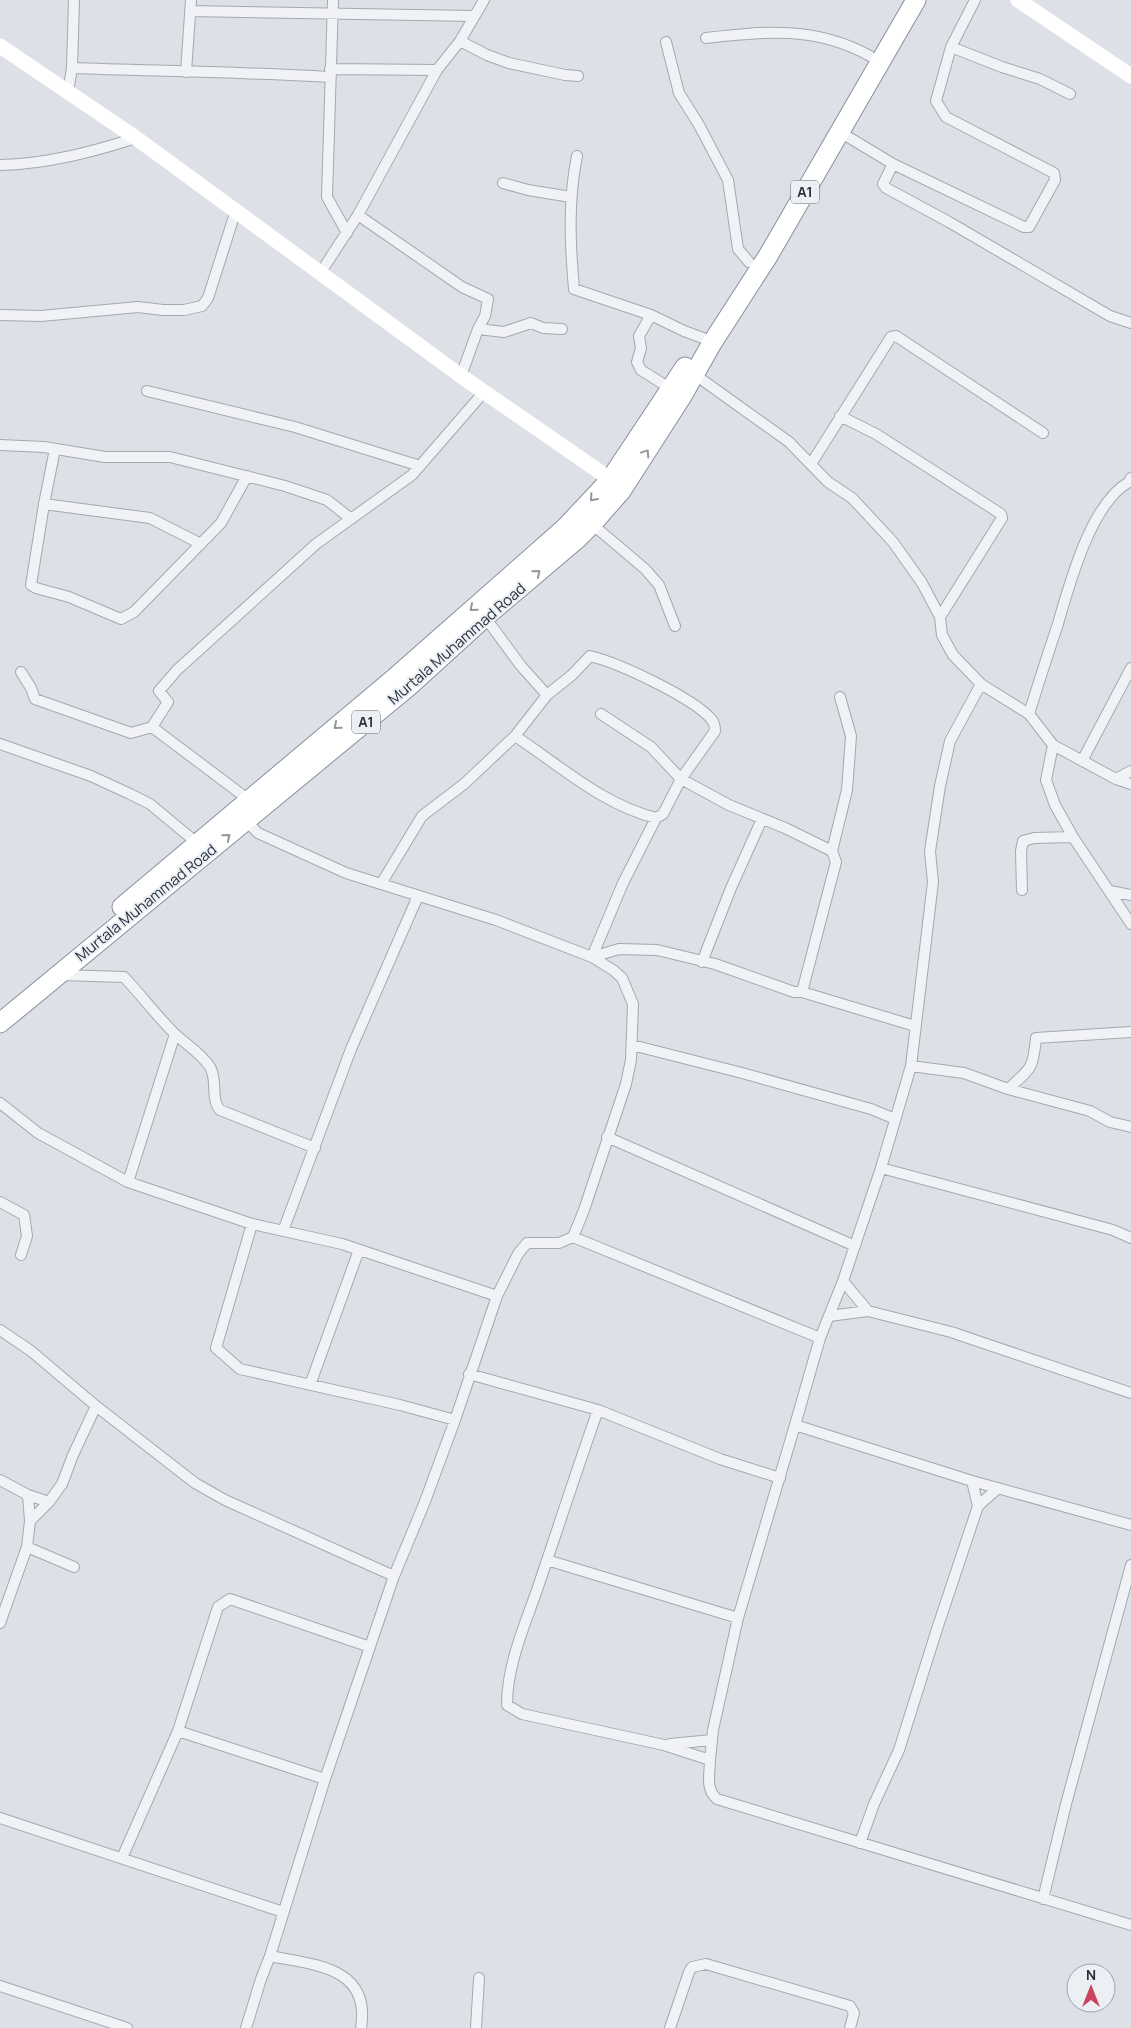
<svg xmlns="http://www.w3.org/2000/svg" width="1131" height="2028" viewBox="0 0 1131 2028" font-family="Manrope,sans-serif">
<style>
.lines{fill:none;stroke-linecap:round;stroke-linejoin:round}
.street-casing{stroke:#a3a8b1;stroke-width:12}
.highway-casing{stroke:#85909d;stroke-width:21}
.street{stroke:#f0f2f5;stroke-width:10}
.secondary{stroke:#fff;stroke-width:15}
.highway{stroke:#fff;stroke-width:19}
.oneway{stroke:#93989e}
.labels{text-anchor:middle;stroke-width:4;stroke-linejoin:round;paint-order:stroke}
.shield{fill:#ecf0f5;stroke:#626a74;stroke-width:1}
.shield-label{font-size:14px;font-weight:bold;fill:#27303d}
.street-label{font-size:15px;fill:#27303d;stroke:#ecf0f5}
</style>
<rect width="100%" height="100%" fill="#dde1e7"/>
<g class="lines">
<g class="street-casing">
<path id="street" d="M333,0L327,197L347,233
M190,11L474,16
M706,38C765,31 816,26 870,56
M460,41L487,55L509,63L565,75L578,76
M666,42L679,93L699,125L728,180L738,249L749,262
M951,47L1002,67L1040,79L1070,94
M72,68C158,71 243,72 329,77
M330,69L437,70
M186,72L191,0
M68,92L72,68L74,0
M840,132L893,164L1024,227H1029L1055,180L1054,173L946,117L936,101L951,47L975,0
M577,156C568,200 570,244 574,289L651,315L684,331L703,338
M893,164L883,184L886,188L949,222L1110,316L1131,323
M0,165C47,164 92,152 136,138
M503,183L528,190L571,197
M358,215L462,287L488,299L485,316L478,329L461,376
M321,272L358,215L437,70L460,41L484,0
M0,315L41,316L138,307L163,310H184L202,306L208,298L236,210
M651,315L639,336L641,348L637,362L641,370L671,389
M478,329L504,332L531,323L543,328L562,329
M694,374L789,442L828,482L852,498L893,542L922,583L940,617L942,635L953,655L981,684L1029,714L1053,745L1116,779L1131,784
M147,391L295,427L420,466
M840,416L876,434L1001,514L1002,518L940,617
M0,445L44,447L105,457H170L285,486L327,500L350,518
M55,449L44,504L150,518L201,544
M811,464L891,337L896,336L1043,433
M44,504L31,585L36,588L69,597L121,619L134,612L221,523L247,476
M592,524L645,569L659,585L675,626
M485,617L521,666L547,695
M21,672L31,688L35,699L131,733L152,727
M981,684L950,741L940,786L930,851L933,882L911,1066L881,1168L843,1281L820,1338L795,1425L972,1481L1131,1525
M601,714L651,747L681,779L729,805L785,828L832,851
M1029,714C1038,685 1047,656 1057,627C1069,586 1090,504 1129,482L1131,478
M515,736C559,765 603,805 656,818
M0,744L91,776L130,794L150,804L197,843
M1053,745L1046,780L1055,805L1073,837L1131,924
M1082,761L1131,668
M1116,779L1131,771
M249,800L152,727L168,702L159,691L177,670L316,544L412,475L484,392
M381,884L422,816L464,784L515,736L547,695L572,675L590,656C619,663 694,698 712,720C715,724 715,727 715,731L681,779L663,814L656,818L623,883L592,957
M1022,890L1021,851L1023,841L1034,838L1073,837
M1110,891L1131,895
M592,957L619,949L657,950L715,964L794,992H802L836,862L832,851L847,790L851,736L840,697
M702,962L731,888L762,819
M61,975L124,977C141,995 156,1015 173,1032C185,1044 200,1052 210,1067C218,1080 210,1098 220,1110L315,1148
M802,992L915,1026
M632,1045L742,1073L871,1109L895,1119
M911,1066L964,1073L1008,1089L1090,1111L1110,1122L1131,1127
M1008,1089C1031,1068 1033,1070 1036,1038L1131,1032
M0,1103L38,1133L128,1182L252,1224L342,1244L497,1296
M607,1137L855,1246
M881,1168L1113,1230L1131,1238
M128,1182L175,1034
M0,1202L24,1215L27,1236L21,1255
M252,1224L216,1348L240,1369L400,1405L455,1420
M283,1231L351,1049L418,896
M573,1237L820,1338
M843,1281L868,1311
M829,1316L868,1311L951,1332L1131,1393
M0,1330L31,1351L96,1406L195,1483L225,1500L394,1576
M469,1374L598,1410L720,1459L780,1478
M310,1385L359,1250
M598,1410C577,1469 558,1528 538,1587C525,1625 507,1664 507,1705L522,1714L664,1745L710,1760C710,1774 705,1789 717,1799L1131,1925
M0,1480L28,1495L49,1502
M972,1481L978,1506
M28,1495L30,1521
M27,1547L74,1567
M547,1560L738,1618
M0,1623L27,1547L30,1521L49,1502L62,1484L73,1455L96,1406
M178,1731L325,1779
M670,1744L712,1740
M710,1760L713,1730L738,1618L795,1425
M0,1818L283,1912
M860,1843L874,1804L899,1750L937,1629L978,1506L998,1488
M122,1858L178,1731L218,1607L230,1599L370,1647
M1043,1899L1066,1804L1131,1565
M270,1956C315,1965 371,1967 361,2028
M0,1986L127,2028
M246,2028L261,1979L270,1956L325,1779L394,1576L424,1504L455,1420L497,1296L518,1254L527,1243H559L573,1237L584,1210L626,1084L631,1060L633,1004L622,978L613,970L592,957L496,920L346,873L258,833L247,822
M476,2028L479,1978
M670,2028L689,1972L692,1967L706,1964L850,2006L854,2013L850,2028"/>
</g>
<g class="highway-casing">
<path id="highway" d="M122,907L397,676L565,528L610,480L685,367
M0,1023L408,687L485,617L577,539L592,524L621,491L682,396L712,343L768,256L916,0"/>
</g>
<use href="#street" class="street"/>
<path class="secondary" d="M1018,0L1131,76
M0,46L136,138L461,376L600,472L617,487"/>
<use href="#highway" class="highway"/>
</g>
<defs><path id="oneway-chevron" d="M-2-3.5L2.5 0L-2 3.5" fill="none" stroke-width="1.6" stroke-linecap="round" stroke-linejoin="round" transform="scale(1.25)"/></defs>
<g class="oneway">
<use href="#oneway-chevron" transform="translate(646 453) rotate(-56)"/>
<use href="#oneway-chevron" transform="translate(593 498) rotate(132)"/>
<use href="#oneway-chevron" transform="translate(537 573) rotate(-40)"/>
<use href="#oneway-chevron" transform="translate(473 608) rotate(139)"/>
<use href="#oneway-chevron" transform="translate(337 726) rotate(140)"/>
<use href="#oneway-chevron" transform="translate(227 837) rotate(-39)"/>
</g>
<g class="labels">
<g class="shield">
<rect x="791" y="180.5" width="28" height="23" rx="4"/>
<rect x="352" y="710.5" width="28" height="23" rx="4"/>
</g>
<g class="shield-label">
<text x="805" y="197">A1</text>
<text x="366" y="727">A1</text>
</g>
<g class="street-label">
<text transform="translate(457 644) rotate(-41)" y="5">Murtala Muhammad Road</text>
<text transform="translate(146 903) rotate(-39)" y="5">Murtala Muhammad Road</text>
</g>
</g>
<g transform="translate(1091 1988)"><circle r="24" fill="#ecf0f5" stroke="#9da3ab"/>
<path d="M0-4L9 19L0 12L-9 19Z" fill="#cb435e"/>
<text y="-8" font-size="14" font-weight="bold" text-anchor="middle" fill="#27303d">N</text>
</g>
</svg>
